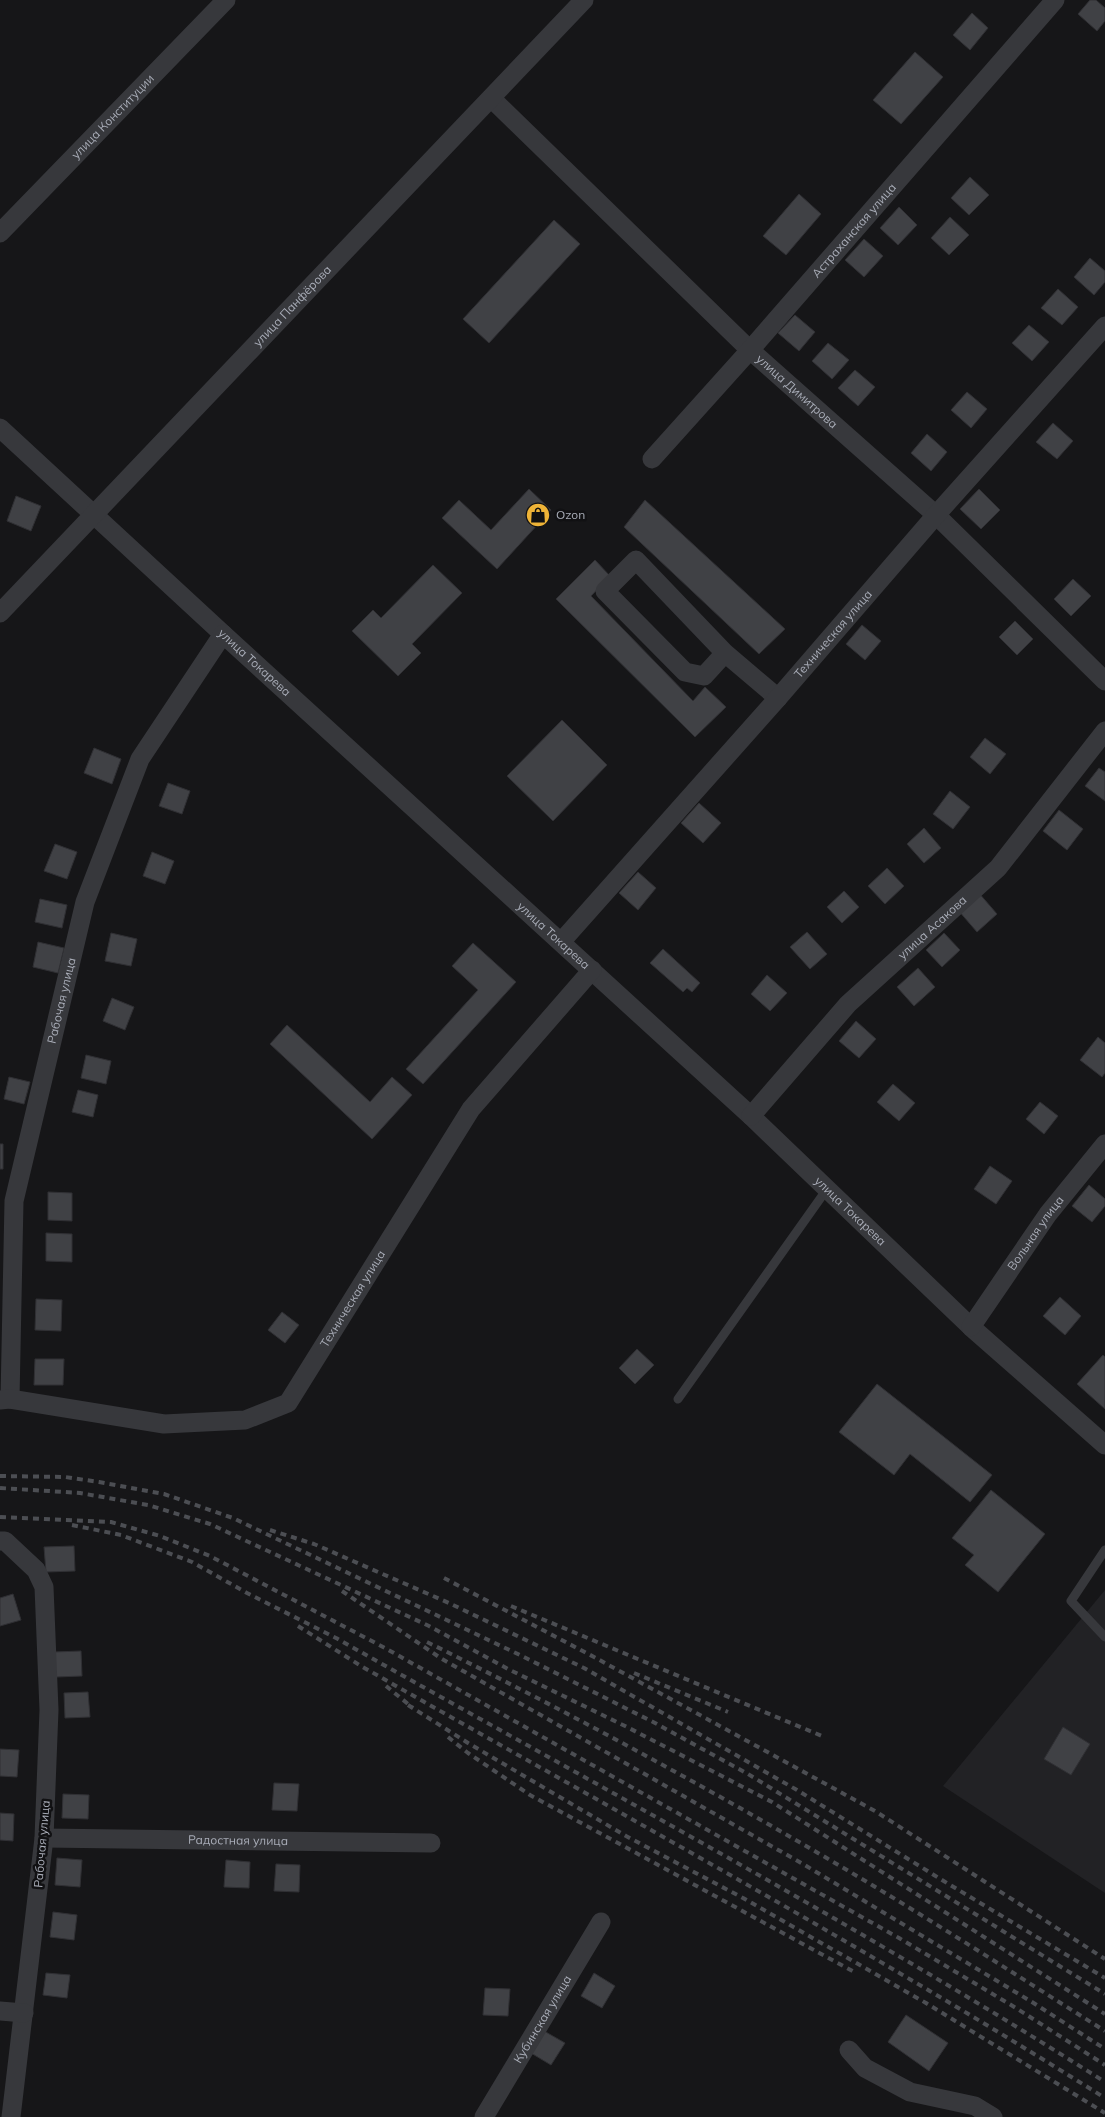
<svg xmlns="http://www.w3.org/2000/svg" width="1105" height="2117" viewBox="0 0 1105 2117" font-family="Mulish,sans-serif">
<style>
.built{fill:#222225}
.building{fill:#404145;stroke:#303034}
.lines{fill:none;stroke-linecap:round;stroke-linejoin:round}
.lane{stroke:#37383c;stroke-width:9}
.street{stroke:#37383c;stroke-width:19}
.rail{stroke:#4c4e53;stroke-width:4;stroke-dasharray:6 5;stroke-linecap:butt}
.labels{text-anchor:middle;stroke-width:5;stroke-linejoin:round;paint-order:stroke}
.street-label{font-size:12px;fill:#a8acb7;stroke:#111113}
.poi-label{font-size:12px;fill:#a8acb7;stroke:#111113;text-anchor:start}
</style>
<rect width="100%" height="100%" fill="#161618"/>
<path class="built" d="M1105,1590V1893L943,1786Z"/>
<path class="building" d="M1090,0H1096L1105,8V21L1097,31L1078,14Z
M972,13L988,28L970,50L953,35Z
M915,52L943,77L901,124L873,100Z
M970,177L989,195L969,215L951,198Z
M799,194L821,214L786,255L763,236Z
M899,207L917,225L898,245L880,228Z
M950,217L969,235L949,255L931,238Z
M554,220L580,244L489,343L463,319Z
M864,239L883,256L864,277L845,260Z
M1090,258L1105,271V282L1094,295L1074,277Z
M1058,289L1078,307L1062,325L1041,308Z
M795,315L815,332L799,351L778,333Z
M1029,325L1049,342L1032,361L1012,343Z
M828,343L849,360L832,379L812,361Z
M855,370L875,387L858,406L838,388Z
M967,392L987,409L971,428L951,410Z
M1053,423L1073,441L1057,459L1036,442Z
M927,434L947,452L931,471L911,453Z
M529,489L551,510L497,569L442,518L459,500L491,530Z
M979,489L1000,510L981,529L960,509Z
M16,496L41,506L31,531L7,521Z
M645,500L785,629L759,654L624,527Z
M595,560L610,576L591,596L693,701L705,687L726,707L695,737L556,599Z
M433,565L462,593L412,644L421,653L398,676L352,631L373,610L381,618Z
M1073,579L1091,596L1071,616L1054,599Z
M1015,621L1033,639L1017,655L999,637Z
M862,625L881,641L865,660L846,644Z
M562,720L607,765L553,821L507,776Z
M985,738L1006,754L990,774L970,757Z
M94,748L121,759L112,784L84,773Z
M1099,768L1105,772V801L1085,786Z
M168,783L190,791L182,814L159,806Z
M950,791L970,807L953,829L933,814Z
M699,803L721,823L703,843L681,823Z
M1059,810L1083,829L1067,850L1043,831Z
M924,828L941,848L924,863L907,844Z
M55,844L77,852L67,879L44,871Z
M152,852L174,861L165,884L143,876Z
M887,868L904,886L885,904L868,886Z
M638,872L656,888L638,910L619,893Z
M844,891L859,907L842,923L827,907Z
M978,892L997,914L977,932L958,910Z
M40,899L67,905L62,928L35,922Z
M807,932L827,954L810,969L790,947Z
M111,933L137,939L131,966L105,961Z
M944,933L960,950L942,967L926,950Z
M38,942L64,948L58,973L33,967Z
M473,943L516,982L423,1084L406,1069L478,990L452,966Z
M663,949L700,983L692,992L687,988L683,992L650,963Z
M918,968L935,987L914,1006L897,987Z
M767,975L787,993L770,1011L751,994Z
M112,998L134,1007L125,1030L103,1021Z
M856,1021L876,1039L859,1058L839,1041Z
M287,1025L370,1102L392,1077L412,1095L372,1139L270,1044Z
M1098,1037L1105,1043V1073L1102,1077L1080,1060Z
M86,1055L111,1061L106,1084L81,1078Z
M9,1077L30,1082L24,1104L4,1099Z
M893,1084L915,1103L899,1121L877,1102Z
M78,1090L98,1095L93,1117L72,1112Z
M1040,1102L1058,1116L1044,1134L1026,1119Z
M0,1144H3V1169H0Z
M990,1166L1012,1181L996,1204L974,1189Z
M1089,1185L1105,1199V1206L1092,1222L1072,1206Z
M48,1192L72,1193V1221L48,1220Z
M46,1233L72,1234V1262L46,1261Z
M1060,1297L1081,1316L1065,1335L1043,1316Z
M36,1299L62,1300L61,1331L35,1330Z
M282,1312L299,1325L285,1343L268,1330Z
M637,1349L654,1365L635,1384L619,1368Z
M1103,1355L1105,1357V1409L1077,1384Z
M35,1359H64L63,1385H34Z
M877,1384L992,1475L970,1502L910,1454L894,1475L839,1432Z
M991,1490L1045,1534L998,1592L965,1565L974,1555L952,1538Z
M74,1546L75,1571L46,1572L44,1547Z
M13,1594L21,1620L0,1626V1598Z
M81,1651L82,1676L56,1677L54,1652Z
M88,1692L90,1717L65,1718L64,1693Z
M1063,1727L1090,1744L1071,1775L1044,1759Z
M0,1749L19,1750L17,1777L0,1776Z
M274,1783L299,1784L297,1811L272,1810Z
M63,1794L89,1795L88,1819L62,1818Z
M0,1813L14,1814L13,1841L0,1840Z
M57,1858L82,1860L80,1887L55,1885Z
M226,1860L250,1862L249,1888L224,1887Z
M276,1864L300,1865L299,1892L274,1891Z
M53,1912L77,1915L74,1940L50,1937Z
M46,1973L70,1975L67,1998L43,1995Z
M594,1973L615,1986L602,2008L581,1996Z
M485,1988L510,1989L508,2016L483,2015Z
M906,2015L948,2043L929,2071L888,2042Z
M544,2031L565,2043L551,2065L531,2053Z"/>
<g class="lines">
<path class="lane" d="M678,1399L827,1189
M1105,1550L1071,1601L1105,1637"/>
<g class="street">
<path id="s1" d="M491,98L750,350L936,515L1105,681"/>
<path id="s2" d="M0,233L226,0"/>
<path id="s3" d="M0,428L223,634L751,1116L971,1327L1105,1445"/>
<path id="s4" d="M652,459L750,350L1055,0"/>
<path id="s5" d="M0,613L584,0"/>
<path d="M725,653L704,676L685,672L605,591L636,560L725,653L778,698"/>
<path id="s6" d="M561,942L778,698L936,515L1105,326"/>
<path id="s7" d="M751,1116L848,1004L998,868L1105,731"/>
<path id="s8" d="M971,1327L1048,1214L1105,1144"/>
<path id="s9" d="M10,1399L14,1201L85,902L140,759L223,634"/>
<path id="s10" d="M0,1400L10,1399L164,1424L245,1420L288,1403L471,1109L592,970"/>
<path d="M0,1541H5L36,1570L44,1587L49,1710L44,1838L11,2117"/>
<path id="s11" d="M44,1838L431,1843"/>
<path d="M0,2011L24,2013"/>
<path d="M849,2050L865,2068L910,2092L975,2106L993,2117"/>
<path id="s12" d="M484,2117L601,1922"/>
</g>
<path class="rail" d="M0,1476L65,1477L99,1482L164,1494L233,1518L522,1656L655,1723L748,1774L1105,1994
M0,1488L80,1493L148,1505L210,1524L429,1626L508,1669L627,1727L772,1802L1105,2014
M0,1517L111,1522L160,1536L210,1556L385,1648L899,1938L1016,2008L1105,2065
M72,1525L121,1535L192,1562L247,1593L336,1638C594,1784 855,1923 1105,2082
M270,1530L314,1544L449,1603L584,1668L797,1790L942,1880L1105,1978
M444,1578L594,1657L875,1811L1105,1959
M342,1591L442,1659L803,1864L1032,2002L1105,2049
M511,1606L822,1736
M298,1626L361,1666C610,1808 862,1945 1105,2098
M427,1642C578,1717 727,1798 872,1885C950,1932 1027,1982 1105,2031
M634,1673L728,1712
M386,1686L413,1708
M408,1705L468,1743L626,1836L743,1898L926,2003L1105,2113
M448,1737L468,1753L530,1795L856,1973"/>
</g>
<defs>
<g id="shop-disc" transform="scale(1.25)"><circle r="9.5" fill="#eeb337" stroke="#111113"/><path d="M-5-2.5h2.3a2.7 3.5 0 0 1 5.4 0H5L5.5 6h-11ZM-1.5-2.5h3a1.5 2.3 0 0 0-3 0Z" fill="#111"/></g>
</defs>
<g fill-rule="evenodd">
<use href="#shop-disc" x="538" y="515"/>
</g>
<g class="labels">
<g class="street-label">
<text dy="4" stroke="none"><textPath href="#s2" startOffset="162">улица Конституции</textPath></text>
<text dy="4" stroke="none"><textPath href="#s4" startOffset="305">Астраханская улица</textPath></text>
<text dy="4" stroke="none"><textPath href="#s5" startOffset="424">улица Панфёрова</textPath></text>
<text dy="4" stroke="none"><textPath href="#s1" startOffset="424">улица Димитрова</textPath></text>
<text dy="4" stroke="none"><textPath href="#s6" startOffset="411">Техническая улица</textPath></text>
<text dy="4" stroke="none"><textPath href="#s3" startOffset="346">улица Токарева</textPath></text>
<text dy="4" stroke="none"><textPath href="#s7" startOffset="262">улица Асакова</textPath></text>
<text dy="4" stroke="none"><textPath href="#s3" startOffset="751">улица Токарева</textPath></text>
<text dy="4" stroke="none"><textPath href="#s9" startOffset="404">Рабочая улица</textPath></text>
<text dy="4" stroke="none"><textPath href="#s3" startOffset="1156">улица Токарева</textPath></text>
<text dy="4" stroke="none"><textPath href="#s8" startOffset="114">Вольная улица</textPath></text>
<text dy="4" stroke="none"><textPath href="#s10" startOffset="416">Техническая улица</textPath></text>
<text dy="4" stroke="none"><textPath href="#s11" startOffset="194">Радостная улица</textPath></text>
<text transform="translate(42 1844) rotate(-85)" y="4">Рабочая улица</text>
<text dy="4" stroke="none"><textPath href="#s12" startOffset="114">Кубинская улица</textPath></text>
</g>
<g class="poi-label">
<text x="556" y="519">Ozon</text>
</g>
</g>
</svg>
